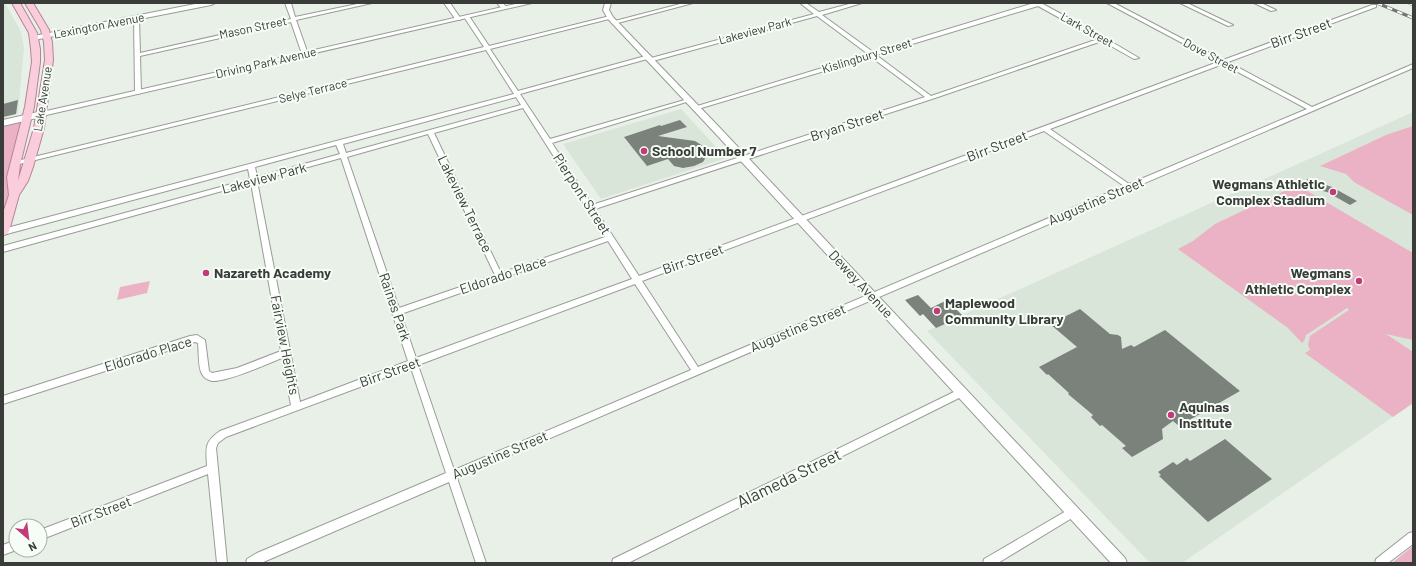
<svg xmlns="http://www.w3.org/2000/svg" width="1416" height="566" viewBox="0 0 1416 566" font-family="Barlow,sans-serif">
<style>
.built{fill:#d9e5d8}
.green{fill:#ebb1c5}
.building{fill:#7b817b}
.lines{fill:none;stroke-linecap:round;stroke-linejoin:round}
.minor-casing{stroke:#979d96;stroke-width:2}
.tertiary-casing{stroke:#979d96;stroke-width:2}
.secondary-casing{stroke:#979d96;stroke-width:2}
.primary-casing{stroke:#b48595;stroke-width:2}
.minor{fill:#fff;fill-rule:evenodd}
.tertiary{fill:#fff;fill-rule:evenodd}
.secondary{fill:#fff;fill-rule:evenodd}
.primary{fill:#facddd;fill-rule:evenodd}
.rail-casing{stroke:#727571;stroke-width:3}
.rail{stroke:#f6fdf6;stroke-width:2;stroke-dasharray:5.5;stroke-linecap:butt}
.poi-dot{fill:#c23a78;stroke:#f6fdf6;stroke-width:1.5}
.labels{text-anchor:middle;stroke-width:4;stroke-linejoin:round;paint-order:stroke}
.far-street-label{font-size:12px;fill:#3a3c39;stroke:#f6fdf6}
.street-label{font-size:14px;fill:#3a3c39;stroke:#f6fdf6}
.poi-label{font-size:14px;font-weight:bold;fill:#3a3c39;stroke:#f6fdf6;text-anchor:start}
.near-street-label{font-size:17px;fill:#3a3c39;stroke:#f6fdf6}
</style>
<rect width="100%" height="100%" fill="#e9f0e8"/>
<path class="built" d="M3,3H5L21,32L24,48L18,113L15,115L3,119Z
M681,109L726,158L601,199L563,144Z
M1413,112V403L1182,563H1150L927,331Z"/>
<path class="green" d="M28,118L3,232V123Z
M1413,126V215L1354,182L1346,174L1320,166L1386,135Z
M1297,185L1413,253V340L1386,334L1413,352V403L1393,417L1305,353L1310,350L1308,345L1310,336L1349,310L1347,308L1306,335L1304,341L1302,343L1288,328L1178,249L1193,241L1215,224Z
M150,281L147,293L117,300L120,287Z
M1413,546V563H1392Z"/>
<path class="building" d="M18,100L16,114L3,117V104Z
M680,120L687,127L658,136L695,141L703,146L707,152V155L703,162L694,166L683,168L674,166L668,159L647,166L624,137L660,125L661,126Z
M1307,179L1332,187L1357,201L1350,205L1327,192L1305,187Z
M918,295L931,308L947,300L963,316L936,328L923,314L920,316L905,300Z
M1080,309L1110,334L1118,335L1121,337L1122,349L1131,345L1134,347L1165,330L1240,391L1179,426L1173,421L1162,429L1163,439L1132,457L1122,448L1126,446L1102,425L1100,426L1091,417L1093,415L1068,394L1069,393L1048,374L1047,375L1039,367L1077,347L1050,324Z
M1225,439L1272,479L1208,522L1159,476L1161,475L1158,472L1173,462L1177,465L1187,458L1190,461Z"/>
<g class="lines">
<g class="minor-casing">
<path id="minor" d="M285,3H291L295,17L362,3H372L296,20L308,54L305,56L302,54L291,22L140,56L141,92L138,94L135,92L134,17L139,18L140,53L291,19Z
M444,3H450L461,19L460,20H456Z
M497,3H503L507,8L502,9Z
M684,3H693L614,24L611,22Z
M800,3H806L819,12L853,3H862L822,15L873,52L1034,3H1041L1105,38L1139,58L1134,59L1102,41L932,99L595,209L639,276L1218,62L1107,3H1114L1223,60L1372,5H1376V7L1228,62L1312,107L1411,65L1413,64V68L457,478L486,563H476L449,482L261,563H246L247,559L257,553L446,473L411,368L226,437L218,443L216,448L227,563H217L208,474L40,540V530L207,466C206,448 204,442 220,431L291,405L282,358C267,364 227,382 212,381C208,380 204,378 202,374C198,368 199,351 198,343L195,342L3,404V396L190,336L197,335L205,340L209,371L212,373L237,368L281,351L251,183L3,252V246L250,179L248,169L3,235V229L514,94L486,50L15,165L13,164V162L484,47L464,17L467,15L469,16L489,46L610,16L613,18L490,49L518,91L649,55L651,56V58L814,14ZM1038,6L1098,39L931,96L876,55ZM817,16L868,54L694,107V109H698L871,57L925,97L592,205L552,143L693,100L692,99H688L550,139L520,94L651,58L648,60L649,61H653ZM1223,64L1307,109L1129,184L1050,129ZM516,97L521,105L346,153L343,144ZM523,108L605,237L501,273L434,133ZM1044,131L1124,186L698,367L642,281ZM428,134L495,275L399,308L347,157ZM336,145L340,154L257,177L255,167ZM341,158L408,361L300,402L257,181ZM608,241L632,279L416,358L401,314ZM635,284L691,370L454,470L418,365Z
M1180,3H1187L1233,25L1228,26Z
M1254,3H1261L1276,10L1271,11Z
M962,388L965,389L967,392L965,395L628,563H612L613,559Z
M1073,507L1077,509L1078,512L1077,515L998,563H983L984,559Z
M1413,532V544L1388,563H1375L1376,559L1409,533Z
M16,540V550L3,555V545Z"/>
</g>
<g class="tertiary-casing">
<path id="tertiary" d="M520,3H532L42,116L38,114L42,112Z
M605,3H611L609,10L613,17L721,129L1125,558L1127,563H1111L715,133L608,19L603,10Z"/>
</g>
<g class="secondary-casing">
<path id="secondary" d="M200,3H215L211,5L34,40L30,38L34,36Z
M42,111L46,114L45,116L3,126V120Z"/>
</g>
<g class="primary-casing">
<path id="primary" d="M12,3H20L37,33L40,49V62L34,107L20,165L18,181L34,128L45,60L44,42L41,30L25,3H33L49,30L52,42L53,60L44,128L33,167L28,181L19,195L9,231L7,234L3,235V213L9,195L7,177L25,107L32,62L31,49L29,33Z"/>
</g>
<use href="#minor" class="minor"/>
<use href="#tertiary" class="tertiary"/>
<use href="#secondary" class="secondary"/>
<use href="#primary" class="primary"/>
<g class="rail-casing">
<path id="rail" d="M1377,3L1413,18
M1409,3L1413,5"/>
</g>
<use href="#rail" class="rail"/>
</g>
<g class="poi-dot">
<circle cx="644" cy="151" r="4"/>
<circle cx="1333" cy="192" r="4"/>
<circle cx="206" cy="273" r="4"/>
<circle cx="1359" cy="281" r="4"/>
<circle cx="937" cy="311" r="4"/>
<circle cx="1171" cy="415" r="4"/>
</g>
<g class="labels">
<g class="far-street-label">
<text transform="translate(99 26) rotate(-11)" y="4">Lexington Avenue</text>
<text transform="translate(253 28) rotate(-12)" y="4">Mason Street</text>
<text transform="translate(1087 30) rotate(29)" y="4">Lark Street</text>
<text transform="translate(755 31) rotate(-15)" y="4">Lakeview Park</text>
<text transform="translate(867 56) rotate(-17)" y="4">Kislingbury Street</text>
<text transform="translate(1211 56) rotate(28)" y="4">Dove Street</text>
<text transform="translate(266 63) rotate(-13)" y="4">Driving Park Avenue</text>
<text transform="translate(313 91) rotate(-14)" y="4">Selye Terrace</text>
<text transform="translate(43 99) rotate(-81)" y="4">Lake Avenue</text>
</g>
<g class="street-label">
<text transform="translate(1301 33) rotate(-20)" y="5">Birr Street</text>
<text transform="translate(847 125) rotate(-18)" y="5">Bryan Street</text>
<text transform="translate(997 146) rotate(-21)" y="5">Birr Street</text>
<text transform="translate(264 178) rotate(-15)" y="5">Lakeview Park</text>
<text transform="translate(582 194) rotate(57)" y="5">Pierpont Street</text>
<text transform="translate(1096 201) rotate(-23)" y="5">Augustine Street</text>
<text transform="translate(465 204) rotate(64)" y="5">Lakeview Terrace</text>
<text transform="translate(693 259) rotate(-20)" y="5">Birr Street</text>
<text transform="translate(503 275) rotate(-19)" y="5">Eldorado Place</text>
<text transform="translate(861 284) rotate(47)" y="5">Dewey Avenue</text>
<text transform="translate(395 307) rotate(71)" y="5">Raines Park</text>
<text transform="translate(798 328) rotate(-23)" y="5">Augustine Street</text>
<text transform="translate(285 345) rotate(79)" y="5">Fairview Heights</text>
<text transform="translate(148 354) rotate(-17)" y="5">Eldorado Place</text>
<text transform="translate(390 372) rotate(-20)" y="5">Birr Street</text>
<text transform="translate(500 455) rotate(-23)" y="5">Augustine Street</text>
<text transform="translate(101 512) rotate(-21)" y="5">Birr Street</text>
</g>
<g class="poi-label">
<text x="652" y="156">School Number 7</text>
<text x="1325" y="189" text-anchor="end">Wegmans Athletic<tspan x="1325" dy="16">Complex Stadium</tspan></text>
<text x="214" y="278">Nazareth Academy</text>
<text x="1351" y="278" text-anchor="end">Wegmans<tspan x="1351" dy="16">Athletic Complex</tspan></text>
<text x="945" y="308">Maplewood<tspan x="945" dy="16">Community Library</tspan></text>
<text x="1179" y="412">Aquinas<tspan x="1179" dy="16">Institute</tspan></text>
</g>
<g class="near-street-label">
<text transform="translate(789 478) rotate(-26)" y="6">Alameda Street</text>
</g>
</g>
<rect width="1416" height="566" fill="none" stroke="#3a3c39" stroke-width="8"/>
<g transform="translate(28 538) rotate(152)"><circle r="19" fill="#f6fdf6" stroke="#abb0aa"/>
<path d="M0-3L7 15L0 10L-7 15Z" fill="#c23a78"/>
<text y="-6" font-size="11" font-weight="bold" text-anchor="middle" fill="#3a3c39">N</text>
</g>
</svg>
